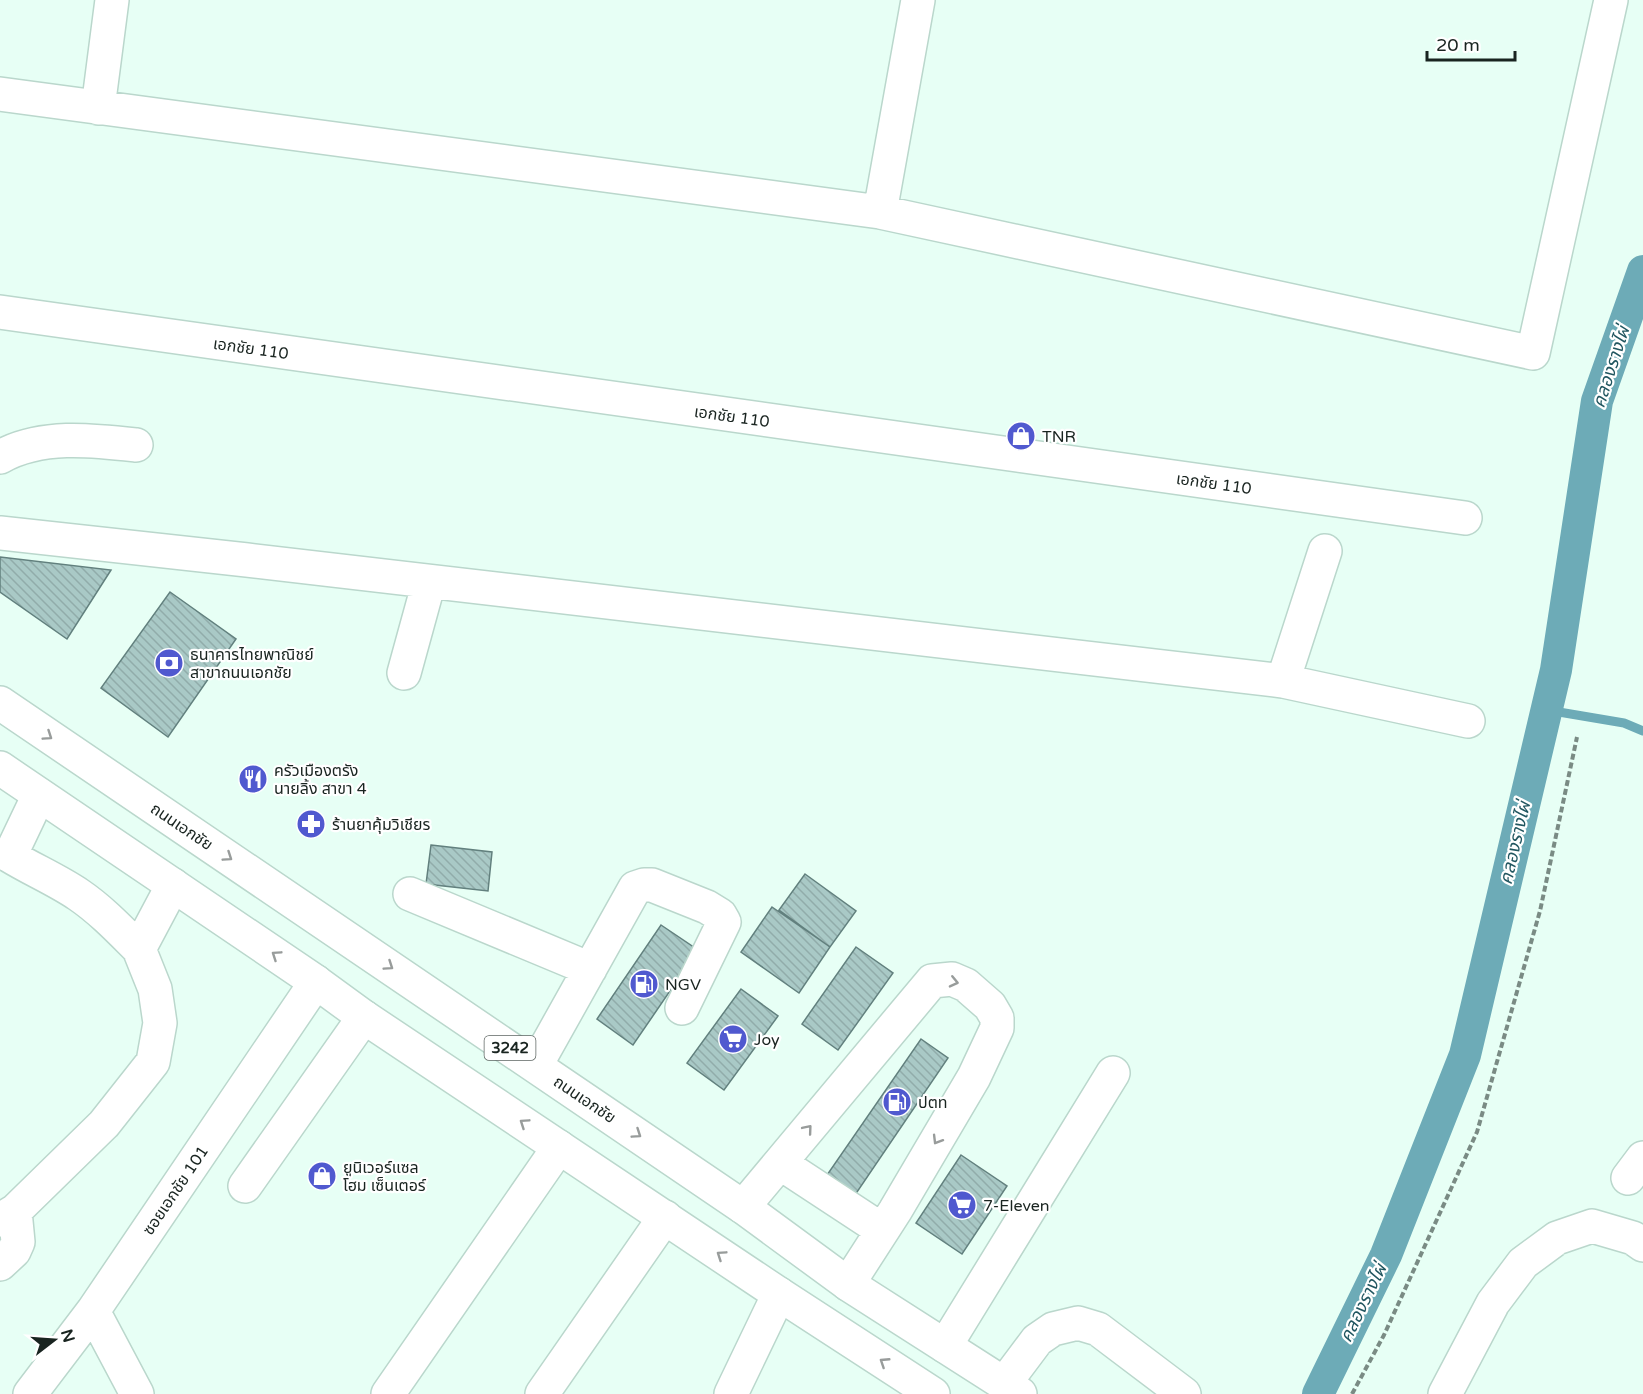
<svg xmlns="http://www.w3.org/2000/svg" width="1643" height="1394" viewBox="0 0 1643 1394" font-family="'Varela Round','Noto Sans Thai',sans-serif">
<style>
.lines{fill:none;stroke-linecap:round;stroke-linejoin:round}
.stream{stroke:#6dabb7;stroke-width:9}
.canal{stroke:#6dabb7;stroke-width:32}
.building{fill:url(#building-back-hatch);stroke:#62807e;stroke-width:1.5}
.minor-casing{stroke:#bad7cc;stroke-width:36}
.major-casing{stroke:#bad7cc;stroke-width:36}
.path{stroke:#7a8b84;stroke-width:4;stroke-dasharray:6 3;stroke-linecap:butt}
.minor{stroke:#fff;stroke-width:33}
.major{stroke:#fff;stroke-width:33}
.oneway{stroke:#989c9b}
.labels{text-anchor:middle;stroke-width:4.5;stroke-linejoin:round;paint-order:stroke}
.shield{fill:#fff;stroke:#5e6663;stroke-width:1.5}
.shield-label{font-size:15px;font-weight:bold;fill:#192420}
.street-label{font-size:16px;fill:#192420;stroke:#fff}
.poi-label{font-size:16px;fill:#192420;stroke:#fff;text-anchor:start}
.water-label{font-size:18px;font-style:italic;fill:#215660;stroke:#fff}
</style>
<defs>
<pattern id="building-back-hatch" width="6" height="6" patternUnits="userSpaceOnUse" patternTransform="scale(1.5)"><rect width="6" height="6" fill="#a9c9c6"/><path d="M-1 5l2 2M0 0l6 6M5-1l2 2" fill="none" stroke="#91acaa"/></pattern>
</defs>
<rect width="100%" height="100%" fill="#e7fff5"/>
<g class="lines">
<path class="stream" d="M1547,710L1624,723L1643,731"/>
<path class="canal" d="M1318,1394L1386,1255L1465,1055L1556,670L1597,401L1643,271"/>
</g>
<path class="building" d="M0,557L111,570L67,639L0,592Z
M170,592L236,639L168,737L101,688Z
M431,845L492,852L488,891L426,884Z
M805,874L856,911L830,947L779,910Z
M772,907L830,947L799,993L741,952Z
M661,925L698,950L633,1045L597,1019Z
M856,947L893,973L838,1050L802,1024Z
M741,989L778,1016L724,1090L687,1063Z
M921,1039L948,1058L855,1195L827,1175Z
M961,1155L1007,1186L962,1254L916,1223Z"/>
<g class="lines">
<g class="minor-casing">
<path id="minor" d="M0,94L880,212L1533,353L1611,0
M98,108L112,0
M880,212L918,0
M0,312L1465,518
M0,457C41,434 92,440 136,445
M0,533L247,560L1283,681L1468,721
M404,673L429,582
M1283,681L1325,551
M39,795L10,856C33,870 57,880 79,895C101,910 120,930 139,949L173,885
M410,894L590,969
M536,1065L635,888L644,885H652L707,907L720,915L724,922L682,1008
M780,1163L882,1230
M1628,1178L1643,1158
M245,1186L364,1017
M743,1207L932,981L952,979L966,985L990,1006L997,1018V1028L974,1077L895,1211L848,1284
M0,1220L15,1211L104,1124L153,1062L160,1023L155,989L139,949
M0,1264L14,1251L18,1242L15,1211
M93,1311L137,1394
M945,1346L1113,1073
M1004,1384L1037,1340L1053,1329L1078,1323L1098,1329L1184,1394
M30,1394L93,1311L316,982
M388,1394L559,1147
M542,1394L665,1217
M731,1394L779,1294
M1445,1394L1493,1303L1523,1263L1557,1238L1592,1226L1633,1238L1643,1245"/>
</g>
<g class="major-casing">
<path id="major" d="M0,703L743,1207L848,1284L1020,1394
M0,768L316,982L364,1017L779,1294L933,1394"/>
</g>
<path class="path" d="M1352,1394L1384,1335L1477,1132L1540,911L1577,737"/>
<use href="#minor" class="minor"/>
<use href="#major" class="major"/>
</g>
<defs><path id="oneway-chevron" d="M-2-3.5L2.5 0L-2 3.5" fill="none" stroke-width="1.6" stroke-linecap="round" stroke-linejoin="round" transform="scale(1.5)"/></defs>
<g class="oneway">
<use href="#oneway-chevron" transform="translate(48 736) rotate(34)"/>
<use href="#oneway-chevron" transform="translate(228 857) rotate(34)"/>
<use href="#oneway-chevron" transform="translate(276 955) rotate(-146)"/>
<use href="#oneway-chevron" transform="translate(389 966) rotate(34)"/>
<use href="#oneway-chevron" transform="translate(954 982) rotate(13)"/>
<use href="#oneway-chevron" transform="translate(524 1123) rotate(-146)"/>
<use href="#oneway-chevron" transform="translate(808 1129) rotate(-50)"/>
<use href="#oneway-chevron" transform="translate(637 1134) rotate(34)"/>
<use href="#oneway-chevron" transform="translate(937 1140) rotate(121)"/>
<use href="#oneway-chevron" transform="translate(721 1255) rotate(-146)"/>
<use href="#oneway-chevron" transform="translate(884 1362) rotate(-147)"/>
</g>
<defs>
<g id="shop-disc" transform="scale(1.5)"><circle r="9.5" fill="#5059cf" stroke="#fff"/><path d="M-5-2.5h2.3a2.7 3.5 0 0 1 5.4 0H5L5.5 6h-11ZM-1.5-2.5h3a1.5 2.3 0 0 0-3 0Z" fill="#fff"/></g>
<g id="bank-disc" transform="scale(1.5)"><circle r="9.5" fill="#5059cf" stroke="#fff"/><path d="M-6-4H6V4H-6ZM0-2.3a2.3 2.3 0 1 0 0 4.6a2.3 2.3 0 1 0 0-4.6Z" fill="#fff"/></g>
<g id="restaurant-disc" transform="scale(1.5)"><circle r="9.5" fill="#5059cf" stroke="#fff"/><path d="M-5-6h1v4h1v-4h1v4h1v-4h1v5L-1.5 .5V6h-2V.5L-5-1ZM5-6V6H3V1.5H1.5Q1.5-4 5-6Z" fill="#fff"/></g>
<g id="pharmacy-disc" transform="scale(1.5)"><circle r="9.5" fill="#5059cf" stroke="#fff"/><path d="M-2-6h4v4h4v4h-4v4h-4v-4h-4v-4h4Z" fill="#fff"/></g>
<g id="fuel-disc" transform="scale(1.5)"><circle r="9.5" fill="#5059cf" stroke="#fff"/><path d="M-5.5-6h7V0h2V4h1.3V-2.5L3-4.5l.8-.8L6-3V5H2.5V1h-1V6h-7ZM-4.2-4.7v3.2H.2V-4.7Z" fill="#fff"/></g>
<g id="supermarket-disc" transform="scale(1.5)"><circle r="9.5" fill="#5059cf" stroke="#fff"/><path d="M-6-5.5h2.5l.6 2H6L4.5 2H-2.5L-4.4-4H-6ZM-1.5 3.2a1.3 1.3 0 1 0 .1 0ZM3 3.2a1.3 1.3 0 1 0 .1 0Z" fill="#fff"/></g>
</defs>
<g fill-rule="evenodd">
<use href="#shop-disc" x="1021" y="436"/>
<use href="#bank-disc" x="169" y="663"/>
<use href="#restaurant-disc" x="253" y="779"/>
<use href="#pharmacy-disc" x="311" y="824"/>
<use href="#fuel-disc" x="644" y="984"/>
<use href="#supermarket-disc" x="733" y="1039"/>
<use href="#fuel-disc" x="897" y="1102"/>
<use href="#shop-disc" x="322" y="1176"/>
<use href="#supermarket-disc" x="962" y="1205"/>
</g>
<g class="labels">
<rect class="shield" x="484.5" y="1036" width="51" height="24" rx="4.5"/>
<g class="shield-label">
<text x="510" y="1053">3242</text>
</g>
<g class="street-label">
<text transform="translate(251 348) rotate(8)" y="6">เอกชัย 110</text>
<text transform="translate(732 416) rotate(8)" y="6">เอกชัย 110</text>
<text transform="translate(1214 483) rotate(8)" y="6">เอกชัย 110</text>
<text transform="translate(182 826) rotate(34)" y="6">ถนนเอกชัย</text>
<text transform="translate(585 1099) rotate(34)" y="6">ถนนเอกชัย</text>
<text transform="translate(175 1190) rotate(-56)" y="6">ซอยเอกชัย 101</text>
</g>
<g class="poi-label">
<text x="1042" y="442">TNR</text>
<text x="190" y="660">ธนาคารไทยพาณิชย์<tspan x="190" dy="18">สาขาถนนเอกชัย</tspan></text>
<text x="274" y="776">ครัวเมืองตรัง<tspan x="274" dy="18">นายลิ้ง สาขา 4</tspan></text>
<text x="332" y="830">ร้านยาคุ้มวิเชียร</text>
<text x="665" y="990">NGV</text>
<text x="754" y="1045">Joy</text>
<text x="918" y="1108">ปตท</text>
<text x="343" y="1173">ยูนิเวอร์แซล<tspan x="343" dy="18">โฮม เซ็นเตอร์</tspan></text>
<text x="983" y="1211">7-Eleven</text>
</g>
<g class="water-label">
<text transform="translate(1611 367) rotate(-72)" y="6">คลองรางไผ่</text>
<text transform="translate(1515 843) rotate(-77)" y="6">คลองรางไผ่</text>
<text transform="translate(1363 1303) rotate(-64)" y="6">คลองรางไผ่</text>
</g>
</g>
<g transform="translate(54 1340) rotate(73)" stroke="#ffffff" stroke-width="4.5" paint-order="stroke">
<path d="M0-4.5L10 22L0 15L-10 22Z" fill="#192420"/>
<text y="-9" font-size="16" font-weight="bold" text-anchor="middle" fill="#192420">N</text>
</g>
<path d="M1427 51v9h88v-9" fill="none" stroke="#192420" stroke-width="3"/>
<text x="1436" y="51" font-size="18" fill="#192420" stroke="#ffffff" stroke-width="4.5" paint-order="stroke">20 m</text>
</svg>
